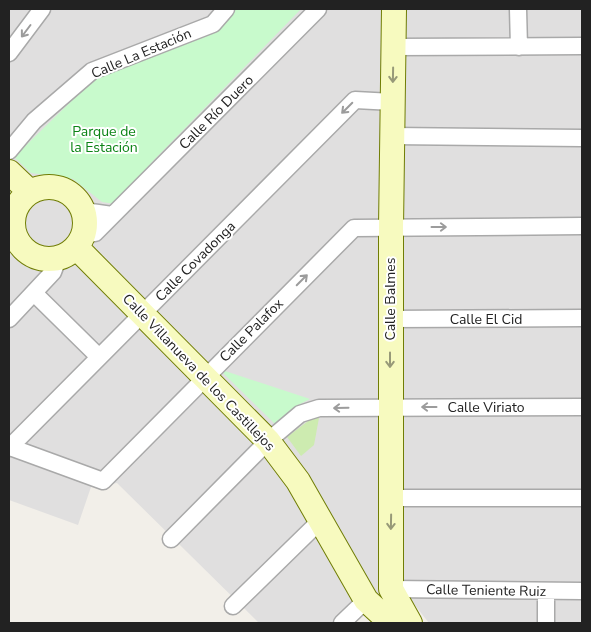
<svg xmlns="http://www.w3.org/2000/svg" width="591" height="632" viewBox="0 0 591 632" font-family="'Nunito Sans',sans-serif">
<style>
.residential{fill:#e0dfdf}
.grass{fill:#cdebb0}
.park{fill:#c8facc}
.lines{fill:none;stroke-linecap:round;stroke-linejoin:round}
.street-casing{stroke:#a9a9a9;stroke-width:19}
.secondary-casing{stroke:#707d05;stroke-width:26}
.street{stroke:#fff;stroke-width:16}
.secondary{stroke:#f7fabf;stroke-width:24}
.oneway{stroke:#9c9c9c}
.oneway2{stroke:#979978}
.labels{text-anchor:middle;stroke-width:4;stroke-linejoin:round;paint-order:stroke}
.street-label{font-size:14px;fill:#222;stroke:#fff}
.park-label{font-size:14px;fill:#0c8416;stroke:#fff}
</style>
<rect width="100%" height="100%" fill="#f2efe9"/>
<path class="residential" d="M9,9H582V623H429L398,584L337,623H259L117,483L91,487L78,525L9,500Z"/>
<path class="grass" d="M312,418H319L314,445L301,456L287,437Z"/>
<path class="park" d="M232,9H301L152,162L115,204L102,202L73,179L31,173L14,157L94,79L207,36Z
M225,371L310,399L298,405L276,425L223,373Z"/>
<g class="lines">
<g class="street-casing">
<path id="street" d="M518,9L519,47
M394,47L582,46
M9,53L42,9
M392,136L582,138
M9,151L34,121L92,71L213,24L226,9
M84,211L112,215
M84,235L95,233L318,9
M34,293L99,357
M9,319L53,272L58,259
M390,319L582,318
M10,447L103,481L354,228L582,226
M9,448L355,100L393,102
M392,498H582
M171,539L268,441L300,414L319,408L582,407
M391,589L582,591
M233,606L320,521
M342,623L366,600
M546,623V591"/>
</g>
<g class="secondary-casing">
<path id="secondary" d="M394,9L391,227V589L410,623
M9,172L30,192
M13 223a36 36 0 1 1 72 0a36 36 0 1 1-72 0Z
M77,248L268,441L298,481L366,600L391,623"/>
</g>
<use href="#street" class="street"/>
<use href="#secondary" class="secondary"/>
</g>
<defs><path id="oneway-shaft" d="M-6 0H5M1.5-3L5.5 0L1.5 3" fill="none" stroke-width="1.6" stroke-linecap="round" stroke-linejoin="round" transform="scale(1.25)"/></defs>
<g class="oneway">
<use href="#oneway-shaft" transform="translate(26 31) rotate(127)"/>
<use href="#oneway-shaft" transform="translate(347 108) rotate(135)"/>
<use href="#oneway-shaft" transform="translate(439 227)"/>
<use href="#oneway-shaft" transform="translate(302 280) rotate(-45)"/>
<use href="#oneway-shaft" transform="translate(429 407) rotate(-180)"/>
<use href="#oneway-shaft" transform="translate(341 408) rotate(179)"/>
</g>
<g class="oneway2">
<use href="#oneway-shaft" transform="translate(393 75) rotate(91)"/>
<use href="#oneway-shaft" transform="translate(390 360) rotate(90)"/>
<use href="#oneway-shaft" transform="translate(391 522) rotate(91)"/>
</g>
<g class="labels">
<g class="street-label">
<text transform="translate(141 53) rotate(-23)" y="5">Calle La Estación</text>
<text transform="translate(216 112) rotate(-45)" y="5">Calle Río Duero</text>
<text transform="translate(195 261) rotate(-45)" y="5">Calle Covadonga</text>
<text transform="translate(390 299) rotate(-90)" y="5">Calle Balmes</text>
<text x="486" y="324">Calle El Cid</text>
<text transform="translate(251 330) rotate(-45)" y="5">Calle Palafox</text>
<text transform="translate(199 372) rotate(46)" y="5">Calle Villanueva de los Castillejos</text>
<text x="486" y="412">Calle Viriato</text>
<text transform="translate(486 590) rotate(1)" y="5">Calle Teniente Ruiz</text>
</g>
<g class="park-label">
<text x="104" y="136">Parque de<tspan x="104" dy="16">la Estación</tspan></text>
</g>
</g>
<rect width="591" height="632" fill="none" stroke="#222222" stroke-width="20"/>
</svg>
